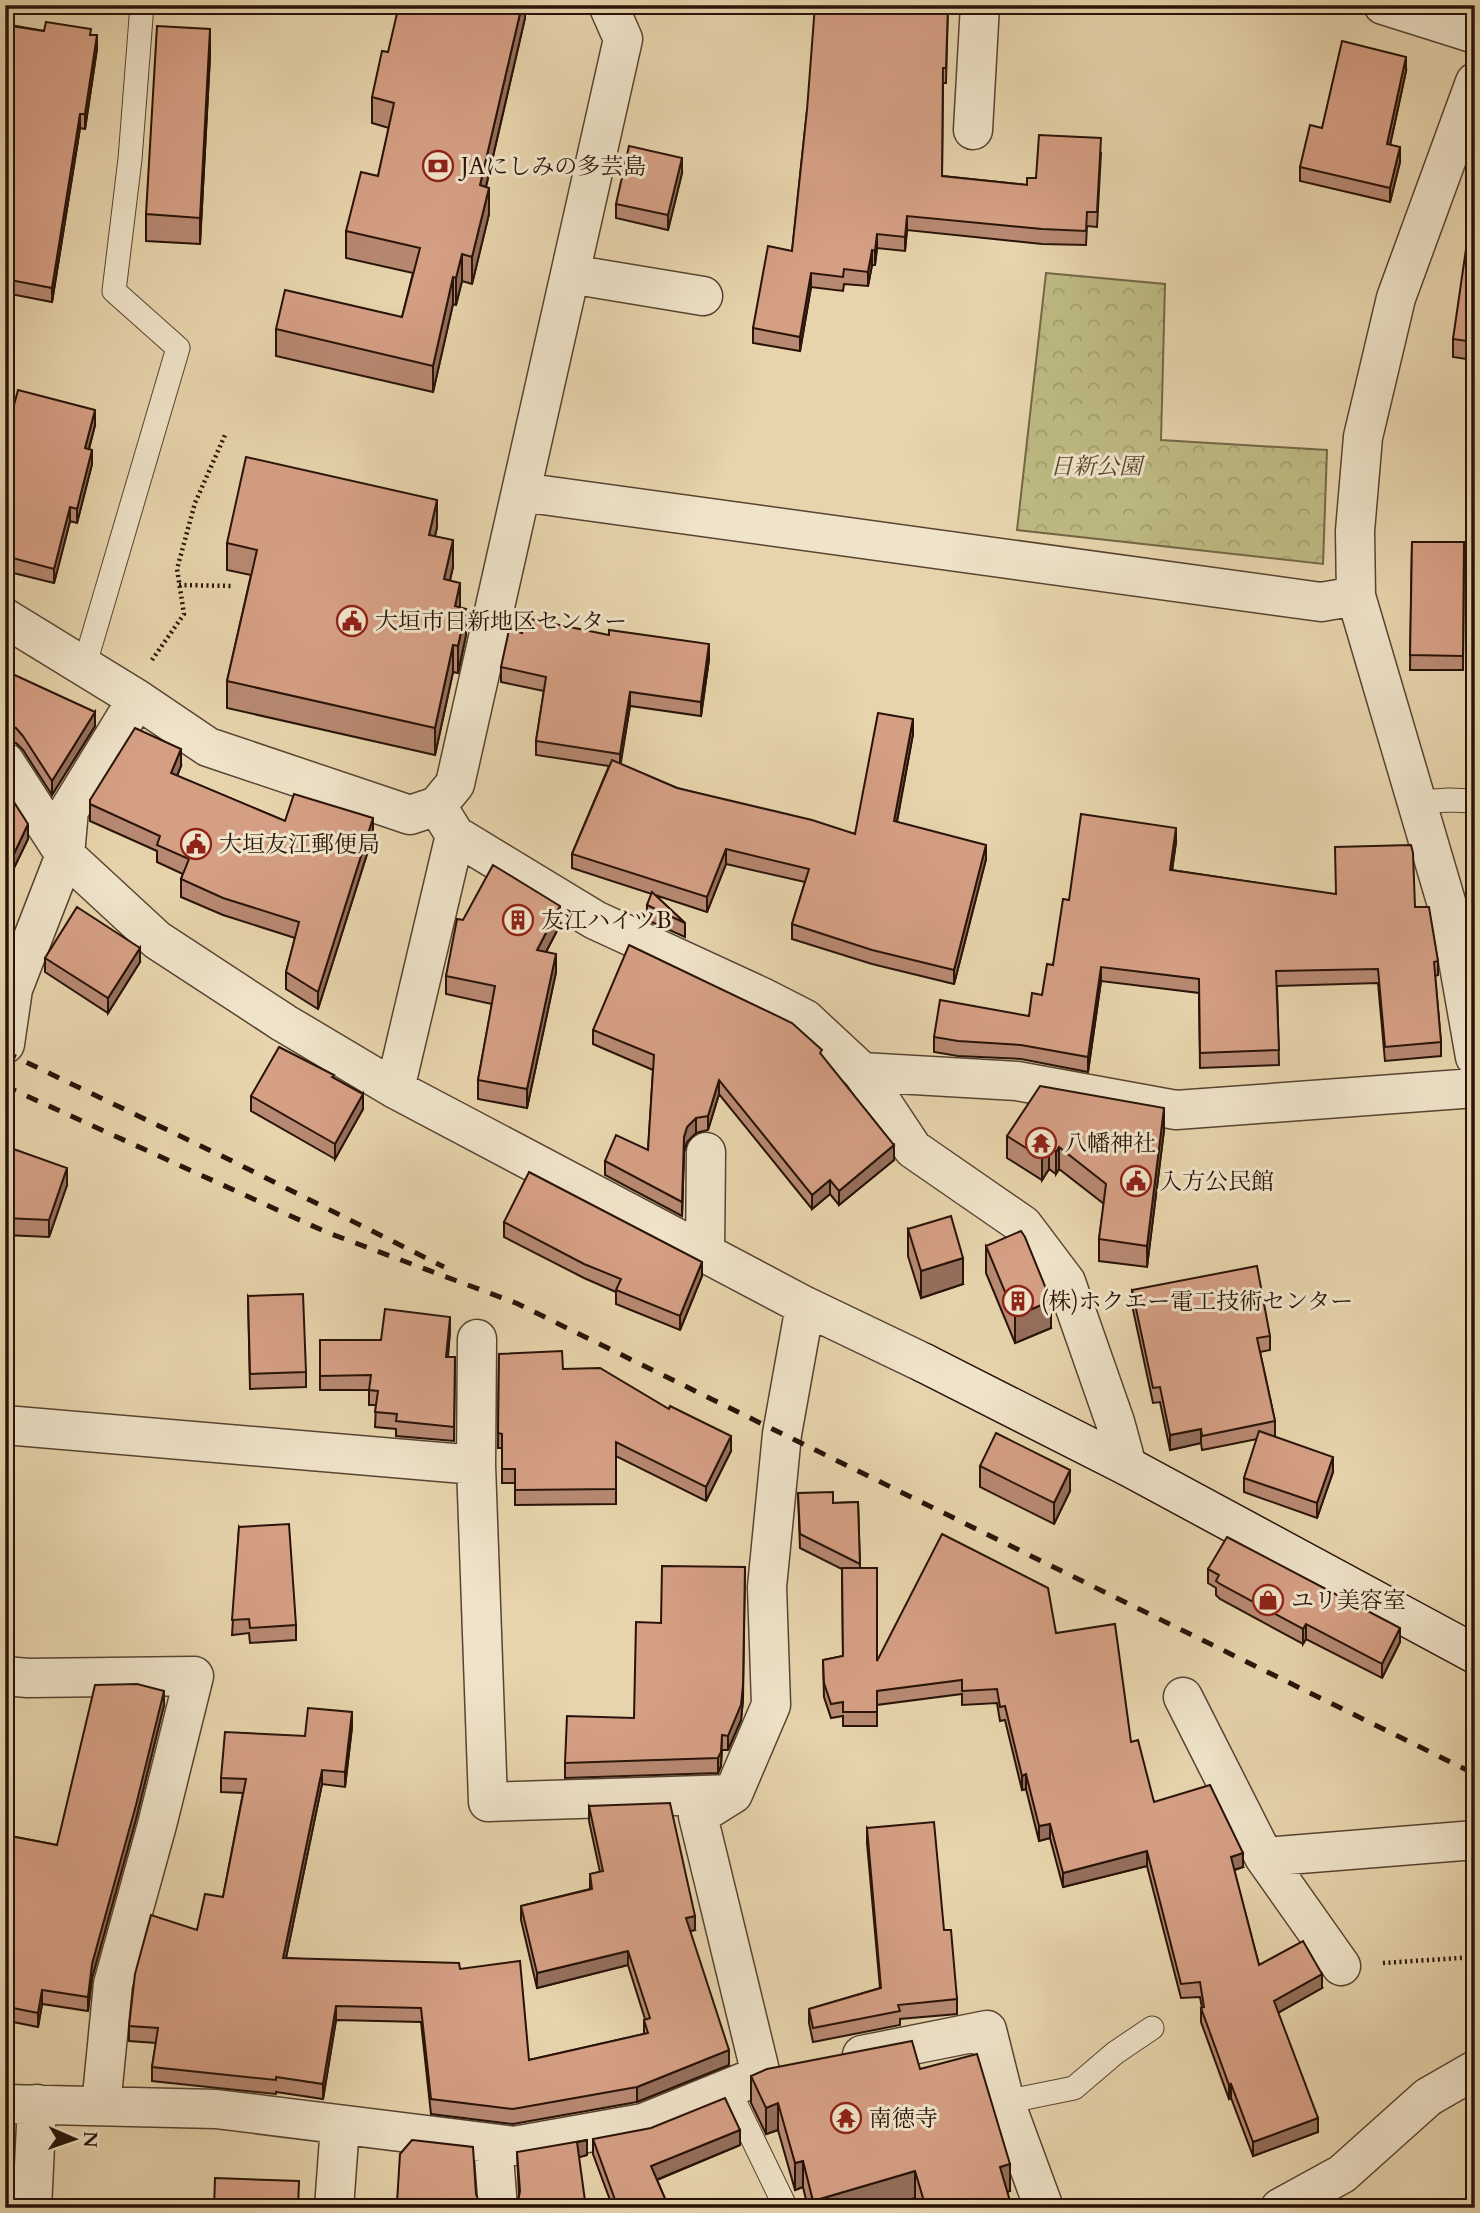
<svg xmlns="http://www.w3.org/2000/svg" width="1480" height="2213" viewBox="0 0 1480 2213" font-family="Cardo,'Noto Serif JP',serif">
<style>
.forest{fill:url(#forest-crowns);stroke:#746746;stroke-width:2}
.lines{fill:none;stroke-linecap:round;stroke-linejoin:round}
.lane-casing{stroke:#584331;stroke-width:25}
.street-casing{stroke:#584331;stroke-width:41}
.secondary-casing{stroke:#291308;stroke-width:41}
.path{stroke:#291308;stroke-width:4.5;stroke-dasharray:2 3.5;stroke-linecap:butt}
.lane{stroke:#efe3c9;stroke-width:23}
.street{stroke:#efe3c9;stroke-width:38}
.secondary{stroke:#efe3c9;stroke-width:38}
.rail{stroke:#291308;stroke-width:5;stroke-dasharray:12 12;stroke-linecap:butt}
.wall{fill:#b78972;stroke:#291308;stroke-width:2}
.shaded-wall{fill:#956f5c;stroke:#291308;stroke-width:2}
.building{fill:#d59f84;stroke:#291308;stroke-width:2}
.labels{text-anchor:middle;stroke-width:6;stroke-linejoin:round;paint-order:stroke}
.poi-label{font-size:23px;fill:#291308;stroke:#efe3c9;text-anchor:start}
.park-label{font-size:23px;font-style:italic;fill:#56452d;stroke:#efe3c9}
</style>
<defs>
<pattern id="forest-crowns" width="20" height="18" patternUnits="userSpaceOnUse" patternTransform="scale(1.75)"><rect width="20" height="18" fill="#bebb84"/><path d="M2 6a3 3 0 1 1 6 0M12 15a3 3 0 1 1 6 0" fill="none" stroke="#a3a070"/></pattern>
</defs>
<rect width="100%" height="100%" fill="#e7d4ac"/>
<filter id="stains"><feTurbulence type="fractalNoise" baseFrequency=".00286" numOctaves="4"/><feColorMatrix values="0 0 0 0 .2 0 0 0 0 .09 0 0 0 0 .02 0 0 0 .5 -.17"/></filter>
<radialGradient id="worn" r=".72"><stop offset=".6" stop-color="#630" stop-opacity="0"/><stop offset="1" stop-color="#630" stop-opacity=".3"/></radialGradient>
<path class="forest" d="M1046,273L1165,284L1161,440L1327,450L1323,564L1017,530Z"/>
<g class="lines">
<g class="lane-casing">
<path id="lane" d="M84,667L178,348L114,291L130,159L142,5
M1418,802L1449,800L1475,801
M728,2088L786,2208
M1005,2102L1074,2088L1115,2053L1152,2028"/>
</g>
<g class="street-casing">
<path id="street" d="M1383,5L1475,34
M1475,82L1396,298L1363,437L1355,531L1356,596L1450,915L1475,1057
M973,130L980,5
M570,274L703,296
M521,492L1321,602L1356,596
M5,618L137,699L208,747L410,815L437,806L455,784L623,39L608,5
M5,762L65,855L157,940L284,1023L395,1089L805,1306L924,1363
M437,806L455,835L595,920L762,997L805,1019L862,1072L1017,1081L1176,1110L1475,1088
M5,1044L13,989L65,855L69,810L137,699
M862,1072L913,1149L1023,1225L1066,1282L1115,1422L1127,1466
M395,1089L455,835
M705,1253L706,1152
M5,1425L476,1465L488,1802L733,1794
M476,1465L477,1339
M5,1676L28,1678L194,1676L157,1825L113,1984L101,2106
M1183,1697L1264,1857L1475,1840
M1264,1857L1341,1966
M862,2055L987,2030L1005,2102L1044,2208
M5,2104L216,2109L514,2146L643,2123L761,2075L698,1816L733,1794L771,1705L767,1587L782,1434L805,1306
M493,2144L498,2208
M32,2208L37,2104
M334,2208L340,2125
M1280,2208L1342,2174L1428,2097L1475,2070"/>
</g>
<g class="secondary-casing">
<path id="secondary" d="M924,1363L1127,1466L1475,1654"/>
</g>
<path class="path" d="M179,585L234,586
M152,660L184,614L177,569L195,503L225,435
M1383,1963L1475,1957"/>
<use href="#lane" class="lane"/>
<use href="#street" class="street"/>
<use href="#secondary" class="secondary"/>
<path class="rail" d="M5,1052L228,1159L444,1267
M5,1086L326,1232L516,1303L1475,1774"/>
</g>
<path class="wall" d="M525,5V18L486,187L489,214L472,284L462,281L456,305L453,304L433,392L276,356V329L402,317L413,273L346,258V231L378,176L389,128L372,123V97Z
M948,5L946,83H943L942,176L1027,185L1036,178L1101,153L1097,227L1087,226L1086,245L1042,244L907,230L905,251L877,248L875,265H872L868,286L844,284L843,291L811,287L800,351L753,343V328L792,251L807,110Z
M5,24L44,31L91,35L97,49L85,129L80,128L52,302L5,293Z
M210,56L200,244L146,241V214Z
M1406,71L1390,145L1400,162L1390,202L1300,181V167L1322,128Z
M682,173L668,230L616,218V204Z
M1475,236V367H1473V360L1453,357V339L1473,249Z
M95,425L89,449L92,464L77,523L70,521L54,583L5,571V439Z
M437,527L435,536L453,567L450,580L460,607L466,635L458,673L453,672L435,755L227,708V681L251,575L227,570V543Z
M1412,542H1464L1463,670H1410Z
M522,633L709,659L701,716L630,706L620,764L677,788L855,834L913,734L897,822L986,859L954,984L872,964L792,939V924L805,882L726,864L707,912L655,895L685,923V937L647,920V905L652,894L572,868V854L609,766L536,755V741L544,691L501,682V667Z
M5,672L95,726L52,795L23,750L16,743L5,741Z
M181,766L177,776L285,821L373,835L318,1009L286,989V972L295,938L223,915L181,897V879L183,874L157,862V851L90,821V800Z
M5,788L28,839L12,872L5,869Z
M1176,842L1172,870L1415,907L1438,961V975L1435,976L1441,1042V1056L1385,1061L1378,983L1277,986L1279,1065L1200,1068L1199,993L1101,981L1088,1072L1021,1059L958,1056L934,1052V1037L1029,1016L1042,995L1053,965L1069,900Z
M1473,907H1475V929L1473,921Z
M463,920L560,925L546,952L556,972L527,1108L478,1099V1080L492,1004L446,994V976Z
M45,958L140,962L108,1013L45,972Z
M593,1030L822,1056L894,1160L839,1205L830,1194L812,1209L719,1094L708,1130L696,1133L687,1142L684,1152L682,1216L605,1175V1161L648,1150L653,1070L593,1044Z
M334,1078L363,1109L335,1159L251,1111V1096Z
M1164,1130L1147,1267L1099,1261V1239L1104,1204L1059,1169L1056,1174L1049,1169L1042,1180L1007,1158V1136Z
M5,1146L67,1185L49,1237L5,1235Z
M504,1222L702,1276L680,1330L616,1304V1292L584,1278L504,1237Z
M908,1229L963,1284L921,1298L908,1256Z
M986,1246L1051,1328L1015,1343L986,1273Z
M1132,1290L1270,1336V1350L1260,1352L1275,1421V1436H1273L1333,1472L1317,1518L1244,1492V1478L1257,1439L1202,1450L1201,1443L1170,1450L1160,1402L1153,1403L1132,1305Z
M248,1296L306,1372V1387L250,1389Z
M450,1331L448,1357H455L454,1441L396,1436V1429L375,1427L376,1405H369V1390H320V1340H381Z
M499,1354L563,1369L731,1451L706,1501L616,1456V1504L515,1505V1483H502V1448H498Z
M980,1466L1070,1491L1054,1524L980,1487Z
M798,1493L833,1503L858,1502L860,1568L877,1661L1056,1633L1131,1742L1154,1802L1243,1867L1234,1870L1259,1965L1322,1988L1278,2013L1318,2132L1253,2156L1231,2098L1229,2099L1201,2022V2008H1202L1200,1997L1181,1998L1147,1866L1063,1887L1050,1838L1039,1841L1026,1789L1022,1790L1005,1720L1000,1721L997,1703L962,1705V1694L877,1705V1726H843V1716L831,1718L824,1697L823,1660L843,1656L842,1569L800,1548Z
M239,1527L296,1625V1640L250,1643L249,1633L232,1635Z
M1208,1569L1400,1642L1382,1678L1306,1639L1303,1644L1220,1599L1216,1595V1588L1208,1583Z
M743,1700L741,1720L728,1750H722L721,1766L718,1773L565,1778V1763L634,1718Z
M164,1705L136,1819L92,1978L88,2011L42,2004L38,2027L13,2022V2082L5,2083V1835L57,1845Z
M352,1727L345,1787L322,1784L286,1958L460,1969L529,2060L644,2034V2020L645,2019L628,1965L537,1988L521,1920V1906L590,1889V1874L600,1872L589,1821V1806L695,1930L690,1931L729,2065L637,2102L513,2124L431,2114L421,2022L336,2020L323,2099L276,2092V2094L152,2081V2067L156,2043L129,2041V2026L197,1930L223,1897L243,1793L221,1792V1778L305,1736Z
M867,1828L944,1930L957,1999V2014L900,2019V2025L813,2042L809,2023V2009L880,1988L867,1843Z
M920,2069L1010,2191L1007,2192L1012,2208H918L915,2198L882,2208H808L803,2187L795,2190L778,2130L766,2134L751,2103V2076Z
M593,2139L740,2145L657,2180L669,2208H613L593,2154Z
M517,2152L587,2155L579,2157L518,2201L519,2195Z"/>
<path class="shaded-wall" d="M522,5H525V18L480,212V185Z
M210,29V56L200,244V218Z
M97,35V49L85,129V114Z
M1406,57V71L1387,159V144Z
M80,114V128L52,302V288Z
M1400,147V162L1390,202V188Z
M682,158V173L668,230V215Z
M489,188V214L472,284V257Z
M907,216V230L905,251V237Z
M877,234V248L875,265V251Z
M872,250V265L868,286V272Z
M462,254V281L456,305V278Z
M811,273V287L800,351V337Z
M453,277V304L433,392V366Z
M95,410V425L85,463V448Z
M92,450V464L77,523V509Z
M437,500V527L429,562V535Z
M70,507V521L54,583V569Z
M453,540V567L444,606V579Z
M460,583V609L455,606Z
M466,609V635L458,673V646Z
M709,644V659L701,716V702Z
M453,645V672L435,755V728Z
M630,692V706L620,768V754Z
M95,712V726L52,795V781Z
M913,719V734L894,836V821Z
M181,749V766L171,790V773Z
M373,818V835L318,1009V992Z
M28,824V839L12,872V858Z
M1176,828V842L1170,885V870Z
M986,845V859L954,984V970Z
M726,849V864L707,912V897Z
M560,906V925L537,969V950Z
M140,948V962L108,1013V998Z
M556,954V972L527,1108V1089Z
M1101,967V981L1088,1072V1057Z
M719,1080V1094L708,1130V1116Z
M363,1094V1109L335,1159V1144Z
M1164,1108V1130L1147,1267V1246Z
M696,1118V1133L687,1142L684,1152L682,1216L684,1137L687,1127Z
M894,1145V1160L839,1205V1191Z
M1049,1147V1169L1042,1180V1158Z
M1059,1147V1169L1056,1174V1152Z
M67,1168V1185L49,1237V1220Z
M830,1180V1194L812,1209V1195Z
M963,1258V1284L921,1298V1271Z
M702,1262V1276L680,1330V1316Z
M1051,1301V1328L1015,1343V1316Z
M450,1317V1331L446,1372V1357Z
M1201,1429V1443L1170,1450V1435Z
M731,1436V1451L706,1501V1487Z
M1333,1457V1472L1317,1518V1503Z
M1070,1470V1491L1054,1524V1503Z
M745,1567L743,1700L741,1720L728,1750V1736Z
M1306,1624V1639L1303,1644V1629Z
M1400,1628V1642L1382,1678V1664Z
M164,1691V1705L136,1819L92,1978L88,2011V1997L92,1964Z
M352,1712V1727L345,1787V1772Z
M722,1735L721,1766L718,1773V1758Z
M322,1770V1784L283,1972V1958Z
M1026,1774V1789L1022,1790V1776Z
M1050,1824V1838L1039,1841V1826Z
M1147,1851V1866L1063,1887V1873Z
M1243,1853V1867L1231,1871V1857Z
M695,1916V1930L686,1932V1918Z
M628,1951V1965L537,1988V1973Z
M1322,1974V1988L1274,2015V2001Z
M42,1990V2004L38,2027V2013Z
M336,2006V2020L323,2099V2084Z
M729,2050V2065L637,2102V2087Z
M1231,2084V2098L1229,2099V2085Z
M778,2103V2130L766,2134V2108Z
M1318,2118V2132L1253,2156V2142Z
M740,2130V2145L651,2182V2166Z
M587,2140V2155L577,2158V2142Z
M803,2161V2187L795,2190V2163Z
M1010,2164V2191L1000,2193V2167Z
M915,2171V2198L882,2208H813V2201Z"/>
<path class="building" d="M399,5H522L480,185L489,188L472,257L462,254L456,278L453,277L433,366L276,329L285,290L402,317L420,248L346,231L361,172L378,176L394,103L372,97L382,51L388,52Z
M815,5H948L946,68H943L942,176L1027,185V178H1036L1039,135L1101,138L1097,212H1087L1086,231L1042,229L907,216L905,237L877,234L875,251L872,250L868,272L844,269L843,277L811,273L800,337L753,328L768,246L792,251L807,110Z
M46,22L91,29L90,35H97L85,114H80L52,288L5,279V25L44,31Z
M157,26L210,29L200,218L146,214Z
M1342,41L1406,57L1387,144L1400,147L1390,188L1300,167L1310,125L1322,128Z
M629,146L682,158L668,215L616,204Z
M1475,236V349H1473L1474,342L1453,339L1466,249H1473Z
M18,390L95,410L85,448L92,450L77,509L70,507L54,569L5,556V439Z
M246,457L437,500L429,535L453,540L444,579L460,583L455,606L466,609L458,646L453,645L435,728L227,681L257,550L227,543Z
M1412,542H1464L1463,656L1410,655Z
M525,618L609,635V630L709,644L701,702L630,692L620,754L536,741L546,677L501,667L509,630L522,633Z
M6,671L95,712L52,781L23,736L16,728L5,726Z
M878,713L913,719L894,821L986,845L954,970L872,950L792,924L809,869L726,849L707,897L572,854L612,760L677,788L812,820L855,834Z
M135,728L181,749L171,773L285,821L294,794L373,818L318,992L286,972L299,922L223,898L181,879L189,859L157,845L160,836L90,804V800Z
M5,788L28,824L12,858L5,855Z
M1081,814L1176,828L1170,870L1336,894L1335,847L1411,845L1413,853L1415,907H1429L1438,961L1434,962L1441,1042L1385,1047L1378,969L1276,971L1279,1050L1200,1053L1199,979L1101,967L1088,1057L1021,1045L958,1041L934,1037L940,1000L1029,1016L1032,993L1042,995L1047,964L1053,965L1063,899L1069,900Z
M493,865L560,906L537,950L556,954L527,1089L478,1080L495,986L446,976L457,919L463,920Z
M652,892L685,923L647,905Z
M77,907L140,948L108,998L45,958Z
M629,945L792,1023L822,1050L820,1053L894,1145L839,1191L830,1180L812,1195L719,1080L708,1116L696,1118L687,1127L684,1137L682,1202L605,1161L616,1135L648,1150L654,1055L593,1030Z
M279,1047L334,1075L332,1077L363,1094L335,1144L251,1096Z
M1040,1086L1164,1108L1147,1246L1099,1239L1106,1184L1059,1147L1056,1152L1049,1147L1042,1158L1007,1136Z
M5,1146L67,1168L49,1220L5,1218Z
M529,1172L702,1262L680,1316L616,1290L621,1279L584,1264L504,1222Z
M951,1216L963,1258L921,1271L908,1229Z
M1021,1231L1025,1237L1051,1301L1015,1316L986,1246Z
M1257,1266L1270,1336L1257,1338L1275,1421L1202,1436L1201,1429L1170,1435L1160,1387L1153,1388L1132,1290Z
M303,1294L306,1372L250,1374L248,1296Z
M385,1309L450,1317L446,1357H455L454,1427L396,1421L397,1414L375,1412L378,1391L369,1390L371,1375L320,1376V1340H381Z
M562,1351L563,1369L600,1368L669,1409L670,1406L731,1436L706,1487L616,1442V1489L515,1490V1469H502V1434L498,1433L499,1354Z
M1259,1431L1333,1457L1317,1503L1244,1478Z
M996,1433L1070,1470L1054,1503L980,1466Z
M833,1492V1503L858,1502L860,1564L800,1534L798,1493Z
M289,1524L296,1625L250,1628L249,1619L232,1620L239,1527Z
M942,1534L1048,1588L1056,1633L1115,1624L1131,1742L1138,1740L1154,1802L1210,1785L1243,1853L1231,1857L1259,1965L1303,1941L1322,1974L1274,2001L1318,2118L1253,2142L1231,2084L1229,2085L1201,2008L1204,2007L1200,1982L1181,1984L1147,1851L1063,1873L1050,1824L1039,1826L1026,1774L1022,1776L1005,1706L1000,1707L997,1689L962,1691V1680L877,1691V1712H843V1702L831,1704L824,1683L823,1660L843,1656L842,1568H877V1661Z
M1227,1537L1400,1628L1382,1664L1306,1624L1303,1629L1220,1584L1216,1581L1219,1575L1208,1569Z
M662,1566L745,1567L743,1685L741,1705L728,1736L722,1735L721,1752L718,1758L565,1763L567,1716L634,1718L636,1622L661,1623Z
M137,1684L164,1691L136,1805L92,1964L88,1997L42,1990L38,2013L13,2008V2068L5,2069V1835L57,1845L95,1685Z
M308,1708L352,1712L345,1772L322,1770L283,1958L459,1963L460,1969L520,1961L529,2060L648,2033L644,2020L650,2018L628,1951L537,1973L521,1906L592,1889L590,1874L603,1871L589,1806L670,1803L695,1916L686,1918L729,2050L637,2087L513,2109L431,2099L421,2008L336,2006L323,2084L276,2077V2080L152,2067L158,2028L129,2026L135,1974L151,1915L197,1930L205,1894L223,1897L246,1779L221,1778L225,1732L305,1736Z
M934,1822L944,1930H951L957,1999L898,2005L900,2011L813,2028L809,2009L881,1988L867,1828Z
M912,2041L920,2069L977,2054L1010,2164L1000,2167L1012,2208H926L915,2171L813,2201L803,2161L795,2163L778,2103L766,2108L751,2076L767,2069Z
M725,2098L740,2130L651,2166L669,2208H618L593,2139L651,2128Z
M5,2110L14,2112L10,2193L13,2204L16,2208H5Z
M412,2140L473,2147L476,2194L480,2204L484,2208H389V2203H397L400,2154Z
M587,2140L577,2142L586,2208H513L518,2201L520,2191L517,2152Z
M215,2178L299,2181L298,2208H214Z
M51,2204L87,2208H47Z"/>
<defs>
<g id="bank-ring" transform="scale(1.575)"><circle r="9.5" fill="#efe3c9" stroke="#8f2418" stroke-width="1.5"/><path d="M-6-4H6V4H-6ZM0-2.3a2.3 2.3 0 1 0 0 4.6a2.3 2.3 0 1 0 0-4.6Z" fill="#8f2418"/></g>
<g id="civic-ring" transform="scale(1.575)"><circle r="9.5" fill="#efe3c9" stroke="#8f2418" stroke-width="1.5"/><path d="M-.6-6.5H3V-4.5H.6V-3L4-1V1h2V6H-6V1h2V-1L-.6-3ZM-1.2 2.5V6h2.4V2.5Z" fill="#8f2418"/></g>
<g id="building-ring" transform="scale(1.575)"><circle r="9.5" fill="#efe3c9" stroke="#8f2418" stroke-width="1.5"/><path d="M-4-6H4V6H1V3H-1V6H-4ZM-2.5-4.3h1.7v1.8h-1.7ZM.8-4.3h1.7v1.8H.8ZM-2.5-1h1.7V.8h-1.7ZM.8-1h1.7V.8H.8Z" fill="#8f2418"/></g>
<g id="temple-ring" transform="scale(1.575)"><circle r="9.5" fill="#efe3c9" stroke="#8f2418" stroke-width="1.5"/><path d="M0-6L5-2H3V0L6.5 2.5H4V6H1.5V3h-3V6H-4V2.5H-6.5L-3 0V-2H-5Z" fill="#8f2418"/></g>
<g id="shop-ring" transform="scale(1.575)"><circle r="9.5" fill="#efe3c9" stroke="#8f2418" stroke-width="1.5"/><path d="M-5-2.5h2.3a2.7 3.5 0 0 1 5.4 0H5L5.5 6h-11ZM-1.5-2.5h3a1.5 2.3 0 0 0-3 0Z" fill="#8f2418"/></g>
</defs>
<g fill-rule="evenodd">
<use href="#bank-ring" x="438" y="166"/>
<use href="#civic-ring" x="352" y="621"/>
<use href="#civic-ring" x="196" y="844"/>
<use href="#building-ring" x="518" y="920"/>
<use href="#temple-ring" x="1041" y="1143"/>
<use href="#civic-ring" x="1136" y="1181"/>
<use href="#building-ring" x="1018" y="1301"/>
<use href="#shop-ring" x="1268" y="1600"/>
<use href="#temple-ring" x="846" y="2118"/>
</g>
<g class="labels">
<g class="poi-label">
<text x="461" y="174">JAにしみの多芸島</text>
<text x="375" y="629">大垣市日新地区センター</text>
<text x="219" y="852">大垣友江郵便局</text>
<text x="541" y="928">友江ハイツB</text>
<text x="1064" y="1151">八幡神社</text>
<text x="1159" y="1189">入方公民館</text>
<text x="1041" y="1309">(株)ホクエー電工技術センター</text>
<text x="1291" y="1608">ユリ美容室</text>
<text x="869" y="2126">南徳寺</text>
</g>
<g class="park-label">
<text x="1096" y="474">日新公園</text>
</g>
</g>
<rect width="1480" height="2213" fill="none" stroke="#e7d4ac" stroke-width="28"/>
<rect x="7" y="7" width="1466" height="2199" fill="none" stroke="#291308" stroke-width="3.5"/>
<rect x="14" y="14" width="1452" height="2185" fill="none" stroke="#291308" stroke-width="2"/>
<g transform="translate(74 2139) rotate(92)" stroke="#efe3c9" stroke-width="5" paint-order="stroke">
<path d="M0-5L12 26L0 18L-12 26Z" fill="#291308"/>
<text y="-10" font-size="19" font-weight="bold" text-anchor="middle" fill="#291308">N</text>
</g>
<rect width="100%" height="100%" filter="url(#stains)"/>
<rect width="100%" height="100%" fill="url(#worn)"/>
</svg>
